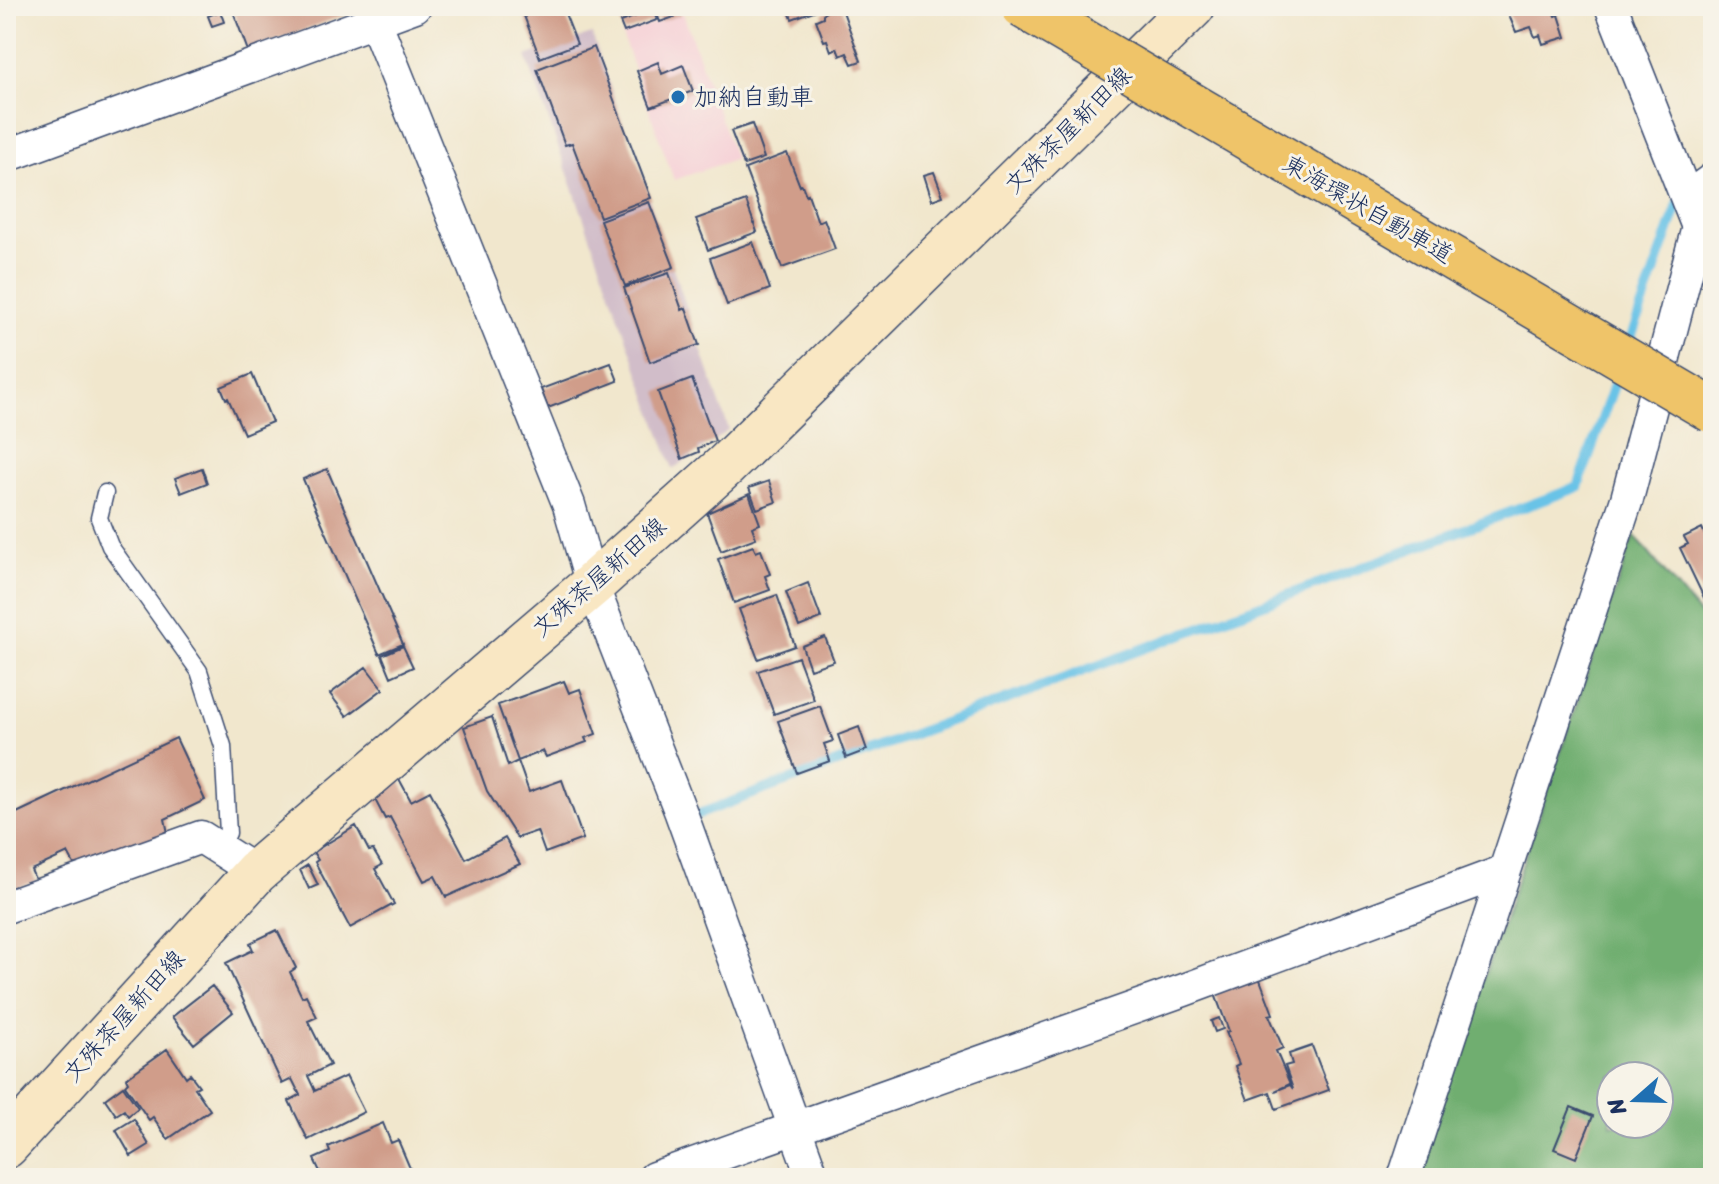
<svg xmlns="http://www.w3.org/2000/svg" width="1719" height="1184" viewBox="0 0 1719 1184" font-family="Sriracha,'Klee One',sans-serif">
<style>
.built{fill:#f6cfd6}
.industrial{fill:#d1bdc9}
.forest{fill:#6fae70;stroke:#456e67;stroke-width:2;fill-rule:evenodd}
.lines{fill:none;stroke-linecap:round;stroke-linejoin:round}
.stream{stroke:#69c3e7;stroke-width:10}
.building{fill:#d09d8a}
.service-casing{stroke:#3b4b6f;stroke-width:19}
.minor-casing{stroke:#3b4b6f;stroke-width:35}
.secondary-casing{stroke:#3b4b6f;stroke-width:47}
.service{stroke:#fff;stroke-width:16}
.minor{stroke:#fff;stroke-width:32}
.secondary{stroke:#f9e7c3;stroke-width:44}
.motorway-bridge-casing{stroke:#3b4b6f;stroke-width:47;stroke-linecap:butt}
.motorway-bridge{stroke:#efc469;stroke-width:44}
.poi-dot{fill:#1f6fb2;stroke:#f7f3e8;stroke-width:3}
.labels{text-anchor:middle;stroke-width:6;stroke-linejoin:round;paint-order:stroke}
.poi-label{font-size:24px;fill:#1b2f5e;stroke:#f7f3e8;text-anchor:start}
.street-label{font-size:24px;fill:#1b2f5e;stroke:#f7f3e8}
</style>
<rect width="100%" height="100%" fill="#f7f3e8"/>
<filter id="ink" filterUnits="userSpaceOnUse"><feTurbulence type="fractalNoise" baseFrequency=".0125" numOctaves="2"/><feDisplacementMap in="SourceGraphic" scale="16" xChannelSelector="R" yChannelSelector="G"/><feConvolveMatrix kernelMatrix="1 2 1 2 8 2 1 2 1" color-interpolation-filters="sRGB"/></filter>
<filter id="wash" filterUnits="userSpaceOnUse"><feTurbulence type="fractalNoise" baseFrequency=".006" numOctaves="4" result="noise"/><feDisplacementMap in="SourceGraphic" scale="32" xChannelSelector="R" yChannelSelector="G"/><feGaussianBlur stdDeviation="1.8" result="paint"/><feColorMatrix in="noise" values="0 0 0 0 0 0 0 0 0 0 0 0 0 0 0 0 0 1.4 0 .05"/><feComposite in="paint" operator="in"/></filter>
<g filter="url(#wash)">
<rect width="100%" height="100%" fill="#f1e7cd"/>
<path class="built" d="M683,13L735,159L674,180L622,35Z"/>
<path class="industrial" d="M592,34L729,430L673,469L526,56Z"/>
<path class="forest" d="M1634,535L1713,631V1178H1416ZM1611,1076H1659V1124H1611Z"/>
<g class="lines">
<path class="stream" d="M1627,349L1679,202
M691,817L1578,487L1620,368"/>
</g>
<g id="blocks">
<path class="building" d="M247,6H347L350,13L248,51L233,11Z
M542,6H562L577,44L540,58L523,13Z
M619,6H639L640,8L618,17L614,8Z
M654,6H677L680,15L660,22Z
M787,6H827L792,19Z
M841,6L861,61L852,64L847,53L840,56L837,48L831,51L827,40L824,41L816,20L823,17V14L830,9Z
M1505,6H1551L1555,16L1559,15L1566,37L1543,44L1540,35L1535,37L1531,27L1516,32Z
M653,10L657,20L624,32L620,22Z
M220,11L224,22L212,26L208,16Z
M594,47L651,198L600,217L572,143L565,145L537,69Z
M658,62L662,74L683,65L693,91L651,107L637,71Z
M752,124L764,158L744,165L731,131Z
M787,153L800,186L802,185L806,195L808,194L818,222L824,219L835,249L782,268L745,169Z
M934,172L943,196L932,200L924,175Z
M746,201L757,232L708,250L696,219Z
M649,202L674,267L625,286L600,220Z
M753,242L770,289L727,305L710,258Z
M669,273L682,310L686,308L699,345L650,362L624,288Z
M611,363L618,381L548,408L541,389Z
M252,374L272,422L244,434L228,398L226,399L221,387Z
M692,379L715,441L698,448L699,452L682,459L658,392Z
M202,468L207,483L181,493L175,478Z
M327,469L403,644L379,654L303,479Z
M769,481L776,502L757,509L749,488Z
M749,494L760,524L752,527L756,538L721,551L707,513Z
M1702,528L1705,535L1712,531L1713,534V596L1705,600L1680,548L1688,544L1684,537Z
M753,546L756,552L761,550L770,574L765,576L770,590L734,603L718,559Z
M808,583L821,618L799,627L786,592Z
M777,595L795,646L758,659L739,609Z
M825,637L834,661L810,669L802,646Z
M403,646L413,667L391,677L382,655Z
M798,657L814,700L774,714L758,671Z
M366,667L383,689L347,716L330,694Z
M564,681L569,693L580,689L596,734L585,738L587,742L546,757L543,751L518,761L498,705Z
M820,706L833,741L824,744L830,761L797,773L778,721Z
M492,717L508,766L518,761L529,792L562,780L583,839L545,853L537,831L517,838L487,791L464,727Z
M859,727L867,750L846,758L838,735Z
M176,738L205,800L165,819L168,833L75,866L68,853L31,870L36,881L6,892V818Z
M398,777L411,801L430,791L466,859L505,838L520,864L446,897L435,876L424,881L390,817L385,819L371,792Z
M356,826L369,851L373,850L382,865L375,869L394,904L350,928L315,862L318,860L313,852Z
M308,865L318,885L309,889L300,870Z
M277,930L296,968L290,972L302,997L306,995L317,1017L308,1021L330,1065L308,1076L315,1091L346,1076L364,1112L308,1140L289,1101L300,1095L292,1079L282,1084L226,963L253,950L250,943Z
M1259,977L1273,1014L1269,1015L1283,1048L1276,1051L1290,1084L1275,1091L1290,1085L1293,1089L1285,1066L1292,1064L1289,1054L1312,1046L1329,1090L1276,1109L1270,1092L1248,1100L1235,1066L1239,1064L1226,1032L1229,1031L1215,994Z
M212,986L233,1012L194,1044L172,1017Z
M1219,1018L1223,1029L1215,1032L1211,1021Z
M167,1049L186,1077L190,1074L199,1086L195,1088L210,1110L168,1139L153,1117L149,1120L125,1085L128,1082L126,1078Z
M123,1086L138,1108L128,1116L124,1110L116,1115L105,1099Z
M1571,1107L1593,1116L1576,1158L1554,1149Z
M134,1119L149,1145L131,1156L116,1130Z
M383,1123L391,1143L398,1140L412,1173L408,1175L409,1178H323L314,1159L330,1152L328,1147Z"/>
</g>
</g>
<g filter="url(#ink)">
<use href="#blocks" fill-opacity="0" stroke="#3b4b6f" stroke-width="2"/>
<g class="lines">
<g class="service-casing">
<path id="service" d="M105,493L99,518L110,546L199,671L223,746L228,833L218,848"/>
</g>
<g class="minor-casing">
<path id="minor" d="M369,6L569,505L592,585L681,813L813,1178
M6,156L415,6
M1687,198L1713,179
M6,907L201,837L256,872
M654,1178L1184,990L1505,871
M1404,1178L1627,499L1698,227L1611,6"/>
</g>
<g class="secondary-casing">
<path id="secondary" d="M6,1146L256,872L592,585L726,465L1193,6"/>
</g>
<use href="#service" class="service"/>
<use href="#minor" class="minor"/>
<use href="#secondary" class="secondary"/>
<g class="motorway-bridge-casing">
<path id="motorway-bridge" d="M1023,6L1713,411"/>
</g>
<use href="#motorway-bridge" class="motorway-bridge"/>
</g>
</g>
<circle class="poi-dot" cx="678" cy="97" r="8"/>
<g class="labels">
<g class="poi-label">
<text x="694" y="105">加納自動車</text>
</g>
<g class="street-label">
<text transform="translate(1068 130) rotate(-45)" y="8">文殊茶屋新田線</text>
<text transform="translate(1368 209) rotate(30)" y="8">東海環状自動車道</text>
<text transform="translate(599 577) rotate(-41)" y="8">文殊茶屋新田線</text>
<text transform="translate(124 1016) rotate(-48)" y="8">文殊茶屋新田線</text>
</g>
</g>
<rect width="1719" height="1184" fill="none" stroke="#f7f3e8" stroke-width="32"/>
<g transform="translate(1635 1100) rotate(250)"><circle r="38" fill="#f7f3e8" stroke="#9fa5b1" stroke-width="2"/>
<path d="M0-6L14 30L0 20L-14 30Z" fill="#1f6fb2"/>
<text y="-12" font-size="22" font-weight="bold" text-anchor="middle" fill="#1b2f5e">N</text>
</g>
</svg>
